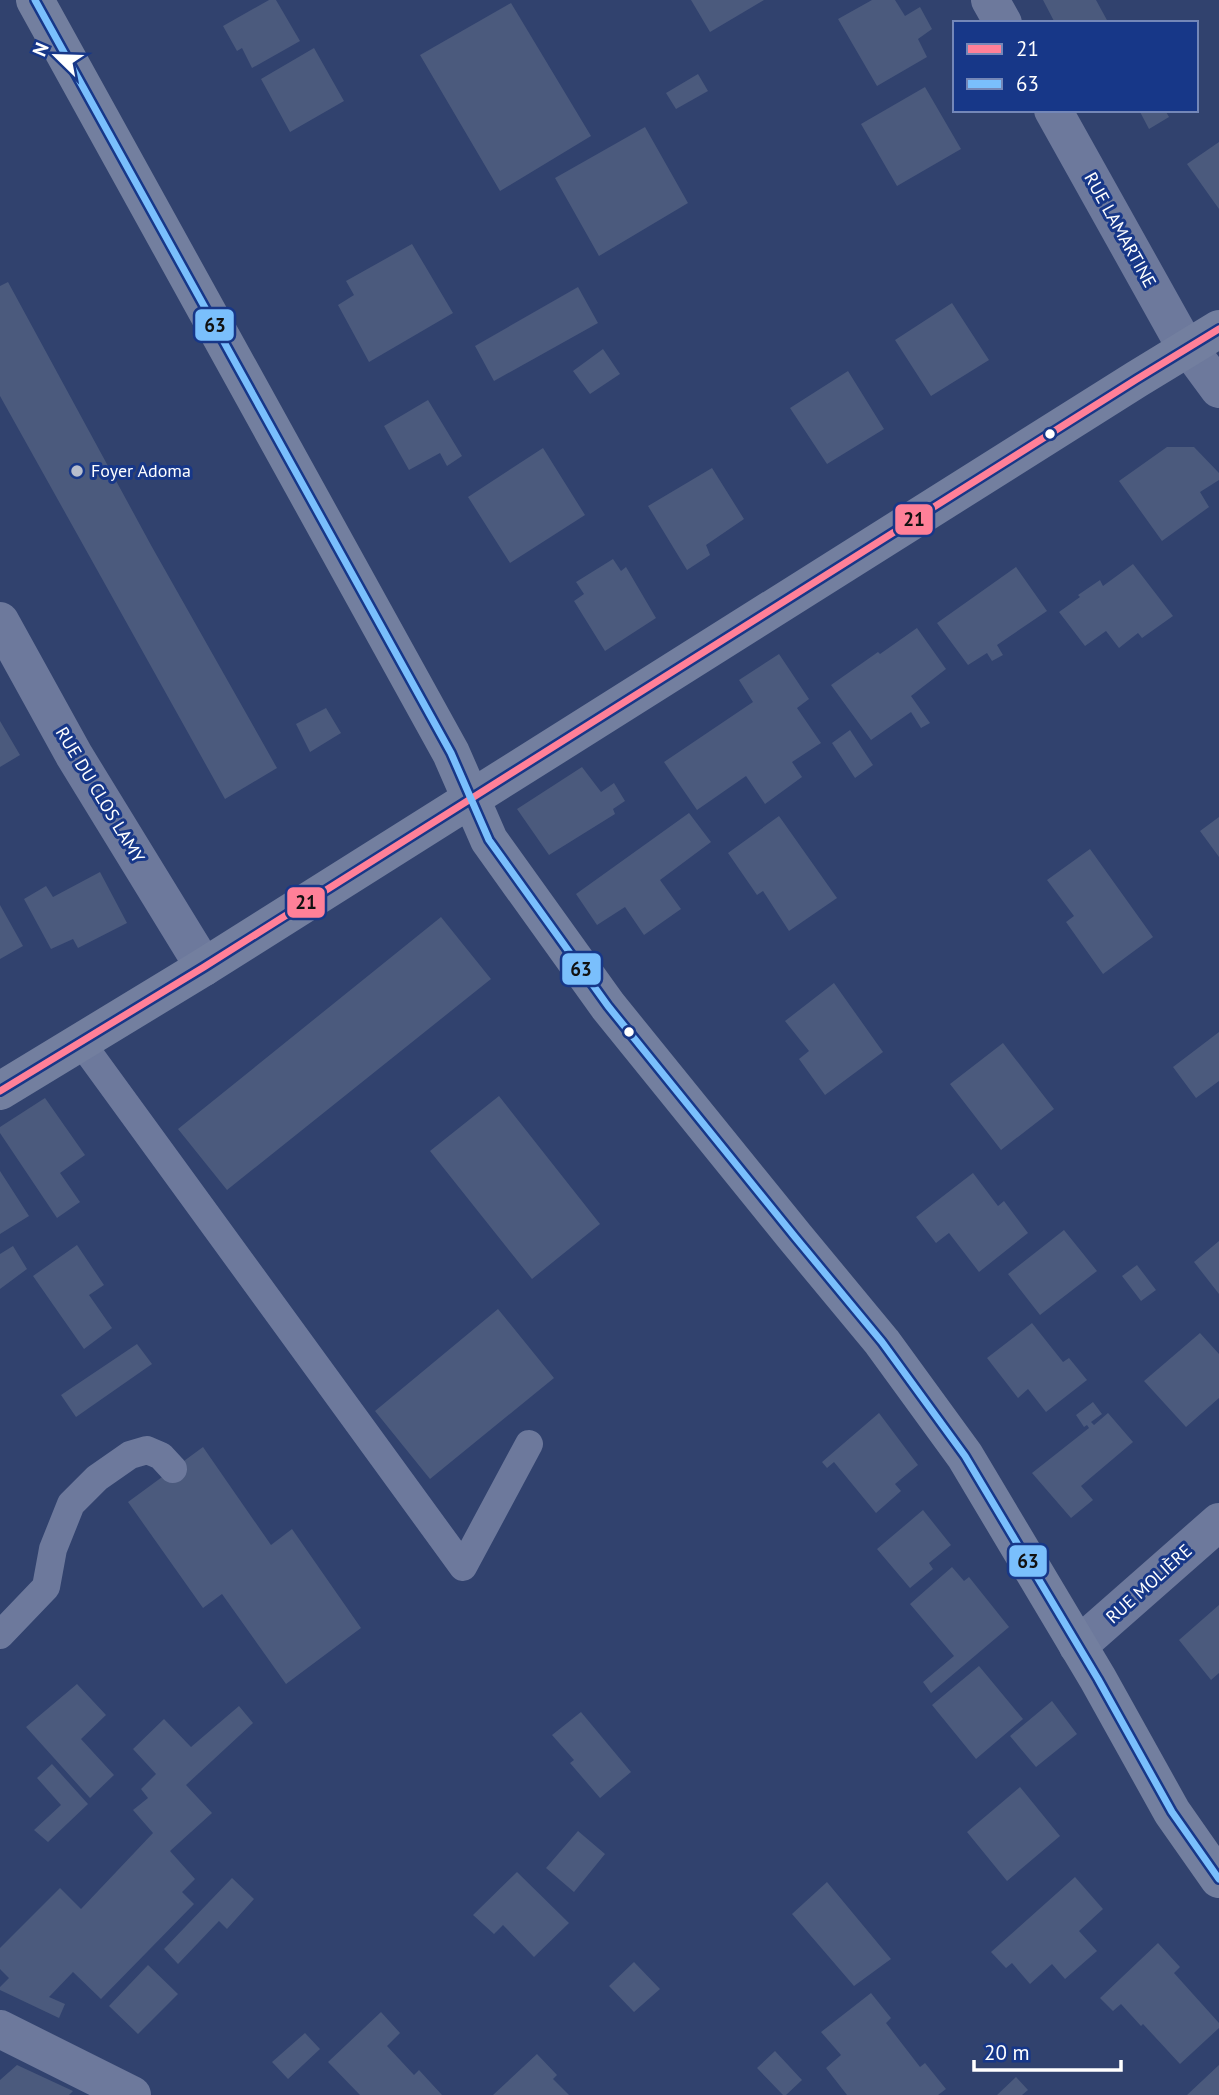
<svg xmlns="http://www.w3.org/2000/svg" width="1219" height="2095" viewBox="0 0 1219 2095" font-family="'PT Sans',sans-serif">
<style>
.building{fill:#4b5a7d}
.lines{fill:none;stroke-linecap:round;stroke-linejoin:round}
.lane{stroke:#6d799c;stroke-width:28}
.street{stroke:#6d799c;stroke-width:38}
.secondary{stroke:#737f9f;stroke-width:38}
.bus-1-casing{stroke:#173788;stroke-width:12}
.bus-2-casing{stroke:#173788;stroke-width:12}
.bus-1{stroke:#ff8098;stroke-width:7}
.bus-2{stroke:#7abffc;stroke-width:7}
.bus-dot{fill:#fff;stroke:#173788;stroke-width:2.5}
.poi-dot{fill:#b7bdcc;stroke:#173788;stroke-width:2.5}
.labels{text-anchor:middle;stroke-width:6;stroke-linejoin:round;paint-order:stroke}
.street-label{font-size:18px;fill:#fff;stroke:#173788}
.poi-label{font-size:18px;fill:#fff;stroke:#173788;text-anchor:start}
.line-badge{stroke:#173788;stroke-width:2.5}
.pale-badge-label{font-size:19px;text-anchor:middle;font-weight:bold;fill:#111}
</style>
<rect width="100%" height="100%" fill="#31426e"/>
<path class="building" d="M269,0H276L300,41L252,68L242,48L237,51L223,26Z
M691,0H764L710,32Z
M872,0H895L905,16L920,7L932,29L918,39L927,57L877,86L838,19Z
M1043,0H1096L1108,22L1055,23Z
M511,3L591,136L500,191L420,55Z
M314,48L344,101L290,132L261,79Z
M698,74L708,91L676,109L666,93Z
M925,87L961,149L897,186L861,124Z
M1139,110H1165L1169,117L1149,129Z
M645,127L688,203L599,256L555,178Z
M1219,142V209L1187,164Z
M412,244L453,313L369,362L338,305L354,295L346,281Z
M8,282L152,547L277,768L225,799L0,396V286Z
M578,287L598,323L494,381L475,346Z
M952,303L989,360L931,396L895,340Z
M603,349L620,374L590,394L573,371Z
M848,371L884,429L827,464L790,408Z
M428,400L462,456L447,466L440,453L409,470L384,426Z
M1167,447H1194L1219,473V480L1200,492L1209,507L1162,541L1119,481Z
M543,448L585,515L510,563L468,497Z
M712,468L744,519L706,545L710,555L687,570L648,506Z
M613,559L621,571L626,567L656,618L605,651L574,601L584,594L576,582Z
M1133,564L1173,616L1142,638L1138,633L1119,648L1106,631L1085,646L1059,612L1080,597L1078,595L1100,580L1103,586Z
M1016,567L1047,611L997,645L1003,655L992,661L987,653L968,665L937,623Z
M917,628L946,669L911,696L930,723L921,728L911,712L871,740L831,685L878,652L880,654Z
M779,654L809,699L797,708L821,743L792,762L802,777L765,804L746,776L697,810L664,762L753,702L739,680Z
M326,708L341,733L310,752L296,724Z
M0,721L20,755L0,767Z
M850,730L873,765L855,778L832,743Z
M582,767L601,792L614,783L625,801L613,809L615,814L549,855L517,809Z
M689,813L711,842L660,880L681,909L644,935L625,907L597,925L576,894Z
M779,816L837,898L789,931L763,891L757,895L728,853Z
M1219,817V857L1200,831Z
M1090,849L1153,937L1103,974L1066,922L1074,916L1047,880Z
M100,872L127,923L78,948L73,939L51,949L24,899L46,886L53,897Z
M0,905L23,946L0,959Z
M441,917L491,979L227,1190L178,1129Z
M834,983L883,1052L825,1095L799,1059L809,1051L785,1021Z
M1219,1032V1081L1196,1098L1173,1067Z
M1003,1043L1054,1109L1001,1150L950,1084Z
M499,1096L600,1224L532,1279L430,1151Z
M45,1098L85,1155L60,1173L80,1202L57,1218L0,1133V1127Z
M0,1171L29,1216L0,1234Z
M973,1173L998,1206L1004,1201L1028,1233L979,1272L949,1233L936,1243L916,1217Z
M1064,1230L1097,1271L1040,1315L1008,1274Z
M1219,1241V1294L1194,1262Z
M77,1245L104,1285L89,1295L112,1328L84,1349L33,1276Z
M13,1246L27,1269L0,1289V1254Z
M1137,1265L1156,1290L1141,1301L1122,1276Z
M498,1309L554,1378L430,1479L375,1411Z
M1032,1323L1063,1362L1069,1358L1087,1380L1046,1412L1028,1389L1018,1398L987,1358Z
M1200,1333L1219,1354V1398L1186,1427L1144,1381Z
M137,1344L152,1364L76,1417L61,1395Z
M1093,1402L1102,1414L1091,1422L1094,1425L1108,1413L1133,1442L1081,1486L1093,1500L1071,1518L1032,1473L1089,1428L1087,1425L1084,1427L1076,1415Z
M879,1413L918,1465L895,1484L901,1491L876,1513L834,1462L827,1468L822,1462Z
M203,1447L271,1545L292,1529L361,1628L286,1684L222,1594L203,1608L128,1502Z
M923,1510L951,1545L929,1563L933,1569L910,1588L877,1549Z
M952,1567L964,1581L969,1577L1009,1627L931,1693L923,1682L954,1656L910,1604Z
M1219,1605V1673L1211,1680L1179,1640Z
M979,1666L1023,1719L976,1759L932,1705Z
M77,1684L106,1715L81,1739L114,1775L90,1798L26,1727Z
M1052,1701L1077,1734L1036,1767L1010,1736Z
M239,1706L253,1723L186,1785L212,1813L170,1851L195,1879L182,1892L194,1904L101,1999L73,1972L49,1997L65,2004L59,2018L0,1990V1987L9,1978L0,1969V1948L60,1888L81,1909L153,1833L133,1810L148,1798L141,1789L156,1774L133,1749L164,1719L191,1747Z
M581,1712L631,1772L600,1798L570,1763L574,1760L552,1735Z
M52,1764L88,1804L48,1842L34,1830L61,1805L37,1778Z
M1020,1787L1060,1836L1007,1881L967,1832Z
M578,1831L605,1854L574,1892L546,1868Z
M517,1872L569,1923L534,1957L503,1925L494,1934L473,1915Z
M1075,1877L1103,1909L1079,1931L1097,1951L1065,1979L1052,1964L1030,1984L1012,1963L1006,1968L991,1952Z
M232,1878L254,1899L227,1929L219,1921L178,1964L164,1949Z
M827,1882L891,1959L854,1986L792,1914Z
M1158,1943L1180,1967L1174,1973L1219,2023V2028L1180,2064L1143,2024L1141,2026L1121,2004L1113,2011L1100,1998Z
M634,1962L660,1989L634,2012L609,1986Z
M148,1965L178,1994L138,2034L109,2006Z
M871,1993L891,2018L886,2023L920,2067L925,2063L946,2089L938,2095H847L826,2068L841,2055L821,2032Z
M381,2012L400,2033L387,2046L414,2075L419,2070L442,2095H360L328,2062Z
M305,2033L320,2049L288,2079L272,2062Z
M775,2051L802,2080L786,2095H783L757,2068Z
M537,2054L557,2075L553,2079L569,2095H493Z
M17,2065L73,2091L69,2095H0V2080Z
M1219,2065V2095H1187Z
M1016,2077L1028,2090L1022,2095H997Z"/>
<g class="lines">
<path class="lane" d="M80,1041L463,1567L529,1444
M0,1635L46,1587L53,1549L71,1504L97,1478L130,1455L147,1450L161,1456L173,1469"/>
<path class="street" d="M990,0L1003,23
M1053,110L1177,332L1219,389
M0,621L74,755L204,967
M1078,1646L1219,1522
M0,2029L132,2095"/>
<path class="secondary" d="M35,0L451,753L489,840L608,1006L795,1237L882,1342L965,1456L1098,1679L1172,1812L1219,1879
M0,1091L204,967L1137,379L1219,329"/>
<g class="bus-1-casing">
<path id="bus-1" d="M0,1091L204,967L1137,379L1219,329"/>
</g>
<g class="bus-2-casing">
<path id="bus-2" d="M35,0L451,753L489,840L608,1006L795,1237L882,1342L965,1456L1098,1679L1172,1812L1219,1879"/>
</g>
<use href="#bus-1" class="bus-1"/>
<use href="#bus-2" class="bus-2"/>
</g>
<g class="bus-dot">
<circle cx="1050" cy="434" r="6"/>
<circle cx="629" cy="1032" r="6"/>
</g>
<circle class="poi-dot" cx="77" cy="471" r="7"/>
<g class="labels">
<g class="street-label">
<text transform="translate(1120 230) rotate(61)" y="6">RUE LAMARTINE</text>
<text transform="translate(100 795) rotate(59)" y="6">RUE DU CLOS LAMY</text>
<text transform="translate(1149 1584) rotate(-42)" y="6">RUE MOLIÈRE</text>
</g>
<g class="poi-label">
<text x="91" y="477">Foyer Adoma</text>
</g>
</g>
<g class="line-badge">
<rect x="194" y="308" width="41" height="34" rx="7" fill="#7abffc"/>
<rect x="894" y="503" width="40" height="33" rx="7" fill="#ff8098"/>
<rect x="286" y="886" width="40" height="33" rx="7" fill="#ff8098"/>
<rect x="561" y="952" width="41" height="34" rx="7" fill="#7abffc"/>
<rect x="1008" y="1544" width="40" height="34" rx="7" fill="#7abffc"/>
</g>
<g class="pale-badge-label">
<text x="215" y="332">63</text>
<text x="914" y="526">21</text>
<text x="306" y="909">21</text>
<text x="581" y="976">63</text>
<text x="1028" y="1568">63</text>
</g>
<rect x="953" y="21" width="245" height="91" fill="#173788" stroke="#7487b8" stroke-width="2"/>
<rect x="967" y="44" width="35" height="10" fill="#ff8098" stroke="#7487b8" stroke-width="2"/>
<text x="1016" y="56" font-size="21" fill="#ffffff">21</text>
<rect x="967" y="79" width="35" height="10" fill="#7abffc" stroke="#7487b8" stroke-width="2"/>
<text x="1016" y="91" font-size="21" fill="#ffffff">63</text>
<g transform="translate(56 56) rotate(293)" stroke="#173788" stroke-width="5" paint-order="stroke">
<path d="M0-5L12 26L0 18L-12 26Z" fill="#ffffff"/>
<text y="-10" font-size="19" font-weight="bold" text-anchor="middle" fill="#ffffff">N</text>
</g>
<path d="M974 2060v10h147v-10" fill="none" stroke="#ffffff" stroke-width="3.5"/>
<text x="984" y="2060" font-size="21" fill="#ffffff" stroke="#173788" stroke-width="5" paint-order="stroke">20 m</text>
</svg>
